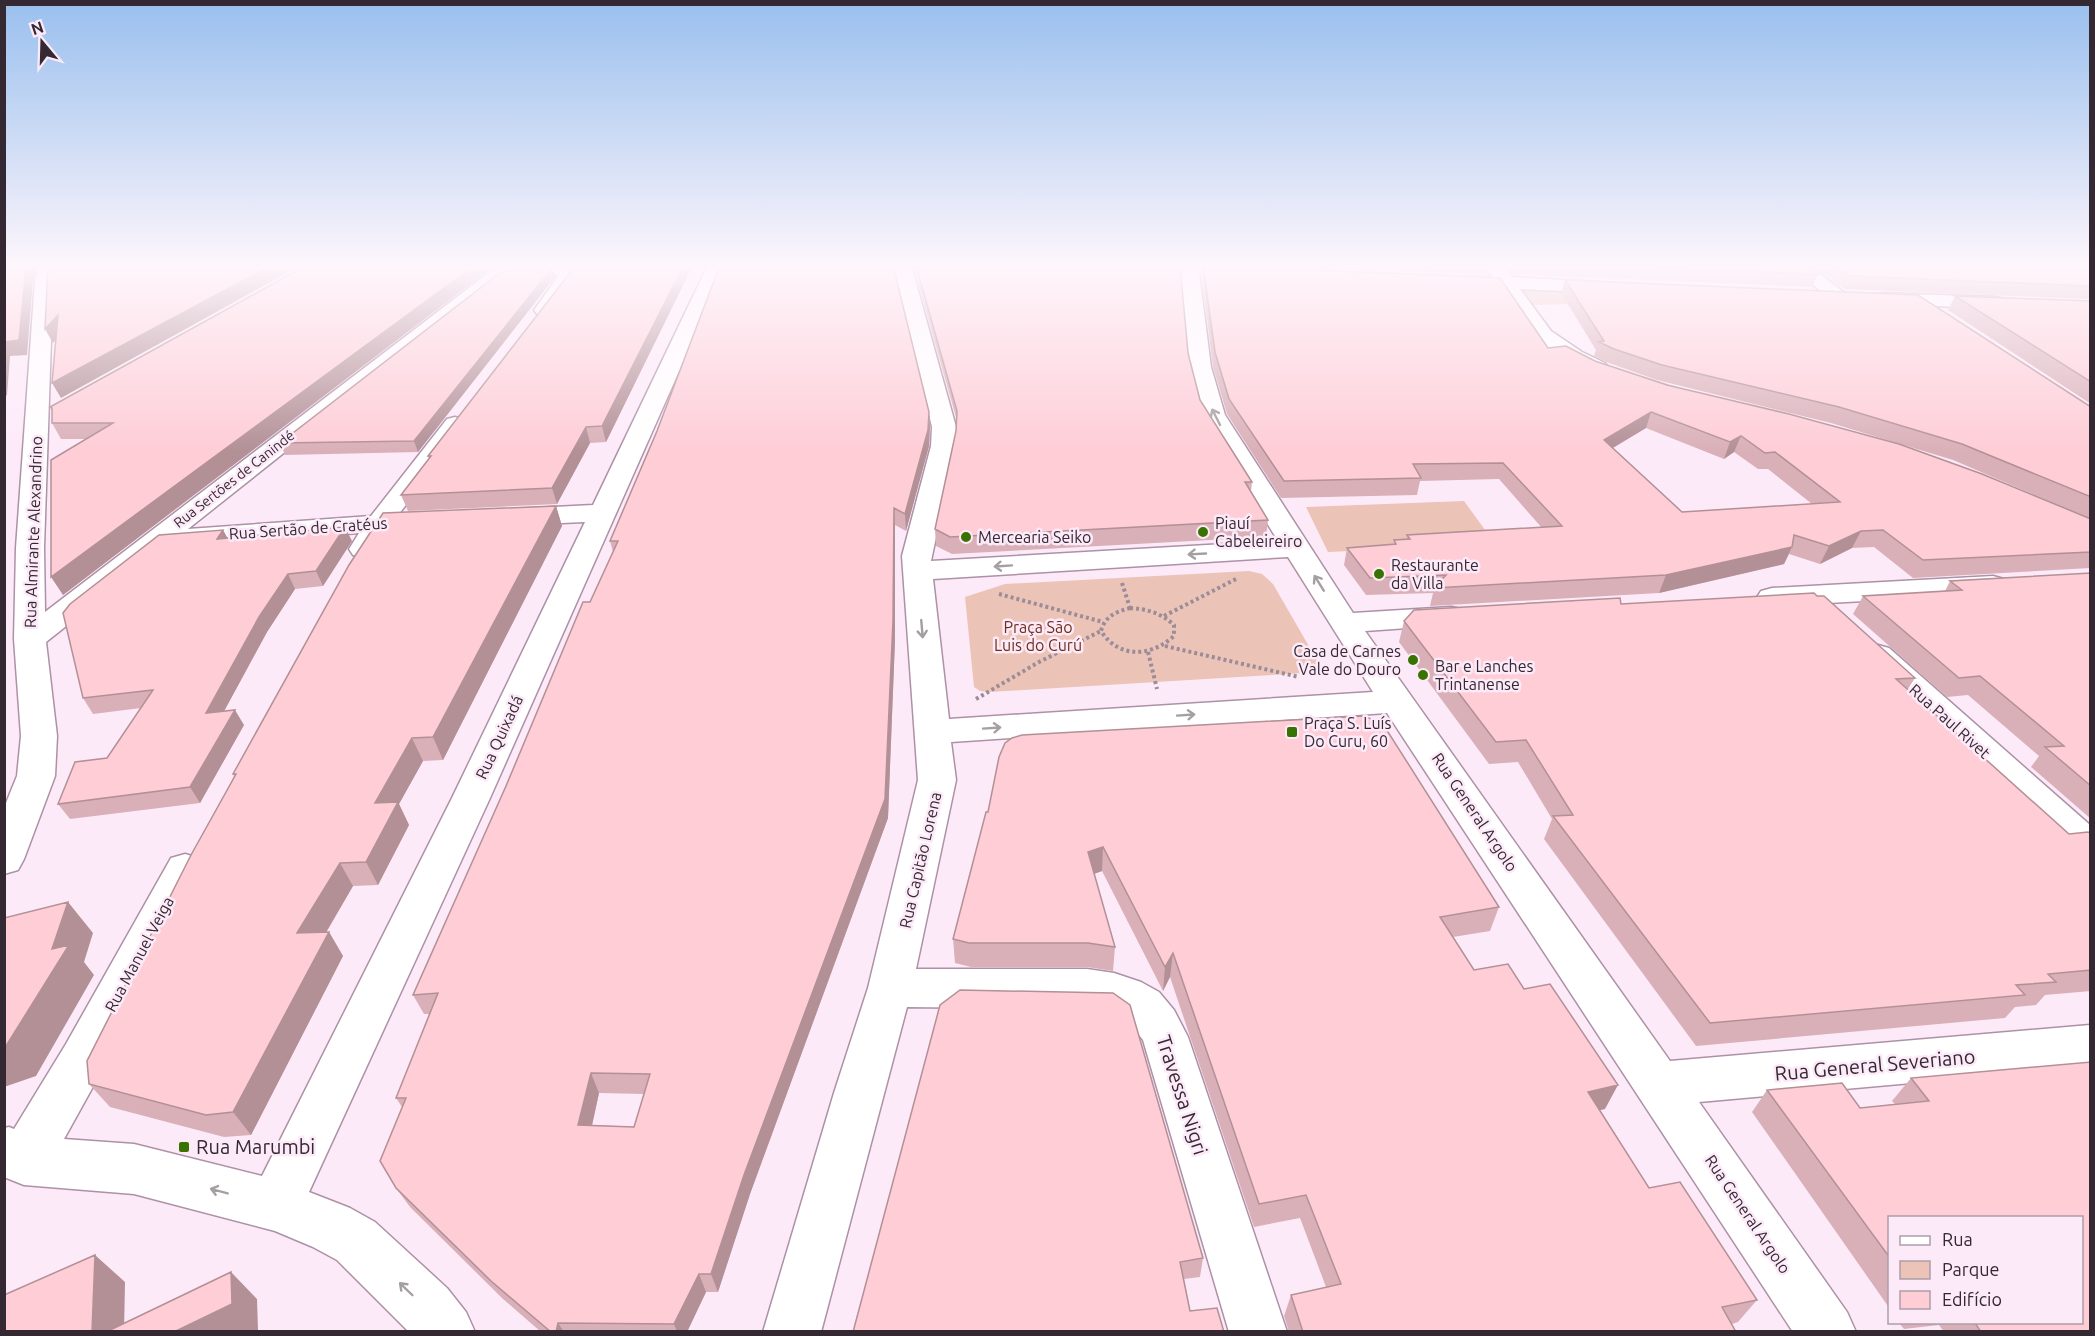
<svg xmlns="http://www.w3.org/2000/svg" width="2095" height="1336" viewBox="0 0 2095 1336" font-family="Ubuntu,sans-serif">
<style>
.green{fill:#ecc3b7}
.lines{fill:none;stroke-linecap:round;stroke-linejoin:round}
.minor-casing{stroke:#ad91a7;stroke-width:3}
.path{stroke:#9b8c98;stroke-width:4;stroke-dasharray:3 3;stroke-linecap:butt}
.minor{fill:#fff;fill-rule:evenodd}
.wall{fill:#dab0b8;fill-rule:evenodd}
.shaded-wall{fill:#b29096}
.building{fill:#fecdd6;stroke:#b29096;stroke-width:1.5;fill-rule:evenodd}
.oneway{stroke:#a49fa3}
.poi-dot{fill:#387201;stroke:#fdeaf9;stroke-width:2}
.labels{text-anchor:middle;stroke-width:5;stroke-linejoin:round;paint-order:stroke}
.far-street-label{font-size:14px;fill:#342932;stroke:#fdeaf9}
.poi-label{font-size:16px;fill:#342932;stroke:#fdeaf9;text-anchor:start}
.street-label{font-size:16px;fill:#342932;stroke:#fdeaf9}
.park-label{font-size:16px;fill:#712f19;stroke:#fdeaf9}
.near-street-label{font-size:20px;fill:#342932;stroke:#fdeaf9}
.near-poi-label{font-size:20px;fill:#342932;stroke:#fdeaf9;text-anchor:start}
</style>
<rect width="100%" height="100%" fill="#fdeaf9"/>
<path class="green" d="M1516,285L1574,287L1568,304L1531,305Z
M1464,501L1496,545L1328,552L1306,507Z
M1249,571L1262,574L1273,584L1321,667V672L990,692L980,691L974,687L965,597L1005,584Z"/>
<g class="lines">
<g class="minor-casing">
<path id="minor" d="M41,265H59L53,280L44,548L45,612L491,271C517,262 549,261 575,268L578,272L577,278L551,314H537L534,310L559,275L533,273L503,279L188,529L371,516L447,419L455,417L463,419L467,424L399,514L407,516L411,522L407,528L389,531L373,555L363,558L353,555L349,549L359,533L180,546L170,544L46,642L57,736L55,776L24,859L18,870L4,874V808L17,776L21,736L14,639L16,548L35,280Z
M708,265H726L490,798L309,1192L350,1208L375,1222L447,1288L466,1312L475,1332H409L337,1260L313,1247L275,1231L134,1194L24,1185L4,1177V1128L9,1127L14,1129L66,1044L171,858L185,854L199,858L205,869L100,1074L64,1139L134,1144L262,1176L452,798L585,522L515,525L505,523L501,517L505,511L515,509L593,505Z
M893,265H911L956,427L955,446L931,561L1278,541L1201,415L1189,367L1180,265H1198L1211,367L1225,415L1353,613L1451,607L1462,609L1467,616L1462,623L1451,625L1365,631L1670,1061L2090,1025V1067L1699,1102L1847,1312L1856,1332H1793L1387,713L951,742L956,780L916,969H1087L1114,973L1141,982L1159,992L1174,1010L1188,1037L1287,1332H1229L1143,1040L1127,1020L1113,1011L1101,1009L907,1007L821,1332H763L834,1093L868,988L918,780L902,556L931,446L932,427ZM1288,557L1373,692L949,719L933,579Z
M1497,265L1503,266L1512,277L1616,283L1618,287L1616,291L1609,293L1520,289L1551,331L1582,352L1605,363L1608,368L1605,373C1586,377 1549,353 1536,338C1523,323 1512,305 1501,288L1460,287L1453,285L1451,281L1453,277H1493L1488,270L1491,266Z
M1788,265H1808L1850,297L1847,301H1833Z
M1883,293L1996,297L2003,299L2006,303L2003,307L1996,309L1876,303L1873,299L1876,295Z
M1993,576L2004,579L2008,585L2004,591L1993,594L1772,606L1761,603L1757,597L1761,591L1772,588Z
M1878,645L1889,648L2090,825V862L2076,857L1867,662L1862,655L1867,648Z"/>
</g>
<path class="path" d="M1122,583L1130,608
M999,594L1103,622
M1130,608C1147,609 1161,613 1174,625V636C1151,657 1119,659 1101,631C1105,616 1116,612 1130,608Z
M1164,616L1236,579
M1165,646L1299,677
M1148,652L1157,689
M976,699L1039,662L1101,631"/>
<use href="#minor" class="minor"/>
</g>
<path class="wall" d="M569,265H693L606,442L590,443L557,504L408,511L401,495L429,459L428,456L575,266Z
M696,265H707L704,268Z
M913,265H1180L1188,353L1200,400L1252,482L1251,491L1268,520L1266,537L952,554L936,546L935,529L956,431L957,421Z
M1203,265L1548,348L1595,361L2091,519V568L1913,578L1874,547L1852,548L1820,564L1789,554L1784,564L1659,593L1430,606L1433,593L1366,595L1344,565L1347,548L1394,544V540L1406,539L1407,535L1542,528L1499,479L1420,481L1417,495L1281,498L1227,414L1213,367L1202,278ZM1646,428L1724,459L1734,452L1758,469H1768L1812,504L1682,512L1613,448Z
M1242,265H1491H1489L1486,274Z
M1504,265H1806L1818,274L1812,287L1512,274Z
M1810,265H2091V299L1845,289Z
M552,268L555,277L418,452L285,455L280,443Z
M490,269L63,595L86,439H61L52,423V411L50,407Z
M1565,280L2090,407L2091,519L1953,460L1831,423L1657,380L1609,363L1594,356L1596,350L1561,293Z
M1955,296L2091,301V404L1948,310Z
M929,412L930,427L929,446L906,531L895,525V640L888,818L750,1194L718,1292H706L687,1332H541L503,1299L410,1207L396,1188L402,1107L396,1098L430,1014H424L413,995L613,552L610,541L657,431ZM599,1093L644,1094L634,1127L592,1125Z
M556,506L562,526L443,760L423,761L399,804L409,825L378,885L353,886L326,933L329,932L343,956L251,1135L224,1137L110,1107L89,1084L234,776L233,774Z
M223,530L227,538L352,541L323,586L295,589L267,632L224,711L244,725L200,803L70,819L58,804L107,758L141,708L93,714L83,698Z
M2091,573V819L2031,767L2039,756L1968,695L1947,697L1853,614L1863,596L1945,591L1950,581Z
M1621,604L1915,678L1908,689L2069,834H2091V991L2045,995L2036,1005L2015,1007L2005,1018L1696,1046L1544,839L1552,819L1518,762L1489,764L1399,642L1404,621Z
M986,812L1499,907L1490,931L1453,937L1474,970L1524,989L1605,1109L1600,1110L1649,1188L1757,1300L1738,1322L1732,1324L1736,1332H1289L1284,1316L1291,1295L1326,1287L1300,1218L1254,1227L1170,977L1163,991L1102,871L1094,874L1115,947L1113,971L1087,967H971L955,963L953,939Z
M940,1005L1203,1258L1200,1277L1184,1279L1190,1311L853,1332Z
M2091,1062V1332H1944L1939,1325L1904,1329L1899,1323H2082L1890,1218V1309L1752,1112L1767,1090L1860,1108L1895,1104L1892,1101L1911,1078Z"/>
<path class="shaded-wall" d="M27,265H39L33,280L27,355L10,356L7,395L4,398V342Z
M272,265H301L61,398L52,383Z
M475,265H507L490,269L63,595L51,577Z
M684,265H693L606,442L602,426Z
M552,268L555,277L418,452L414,441Z
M58,315L66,329L53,343L45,329Z
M929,412L930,427L929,446L906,531L905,514Z
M1651,412L1646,428L1599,456L1604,440Z
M586,427L590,443L557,504L552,488Z
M1741,436L1734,452L1724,459L1730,442Z
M556,506L562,526L443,760L433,737Z
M894,508L895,525V640L888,818L750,1194L718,1292L711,1274Z
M345,527L352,541L323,586L316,571Z
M223,530L231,544L217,539Z
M1861,531L1852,548L1820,564L1829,546Z
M1792,547L1784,564L1659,593L1666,575Z
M288,574L295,589L267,632L215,728L206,713L259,617Z
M235,710L244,725L200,803L190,787Z
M412,738L423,761L399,804L409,825L378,885L366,862L375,803Z
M1103,847L1102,871L1088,876V852Z
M340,863L353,886L312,956L297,933Z
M68,902L93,933L84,962L94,975L36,1076L4,1087V1046L52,949Z
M329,932L343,956L251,1135L233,1112Z
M1173,953L1170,977L1163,991L1165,967Z
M591,1073L599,1093L588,1144L578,1125Z
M1618,1085L1605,1109L1576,1115L1588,1092Z
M95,1255L125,1282L124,1332H92Z
M231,1272L257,1299L258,1330L255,1332H174Z
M699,1274L706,1292L687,1332H677L674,1324Z
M558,1323L564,1332H556Z"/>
<path class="building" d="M4,265H27L26,267L19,340L4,342Z
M49,265H272L52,383L58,315L45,329L48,267Z
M307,265H475L51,577V460L113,423H52V408L50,407Z
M576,265H684L602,426L586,427L552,488L401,495L431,456H428Z
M720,265H893L929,412L928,430L905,514L894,508L893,621L885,799L744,1175L711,1274H699L674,1324L558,1323L556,1332H551L491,1281L396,1188L380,1161L406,1098H396L438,993L413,995L506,786L583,602H590L618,541H610L657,431ZM591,1073L650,1074L634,1127L578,1125Z
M916,265H1180L1188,353L1200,400L1252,482H1245L1268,520L950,537L935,529L956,431L957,411Z
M1203,265L1500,278L1548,348L1566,346L1595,361L1667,385L1789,414L1899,444L1982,474L2091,519V552L1923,560L1883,530L1861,531L1829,546L1794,535L1792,547L1666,575L1434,588L1446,575L1370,578L1347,548L1396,544L1394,540L1410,539L1407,535L1562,526L1503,463L1413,464L1421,478L1284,481L1229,399L1215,352ZM1651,412L1730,442L1741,436L1765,453L1775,452L1840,502L1682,512L1604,440Z
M1588,265H1806L1818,274Z
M1834,265H2091V286L1851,276Z
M531,266L552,268L414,441L280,443L501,272Z
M1565,280L1918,295L2091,407V497L1962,444L1839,407L1662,365L1614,349L1599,342L1604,341Z
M1955,296L2091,301V382Z
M556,506L433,737L412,738L375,803L398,802L366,862L340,863L297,933L329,932L233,1112L206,1115L89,1084L87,1061L191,855L236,774H233L349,565L383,513Z
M345,527L316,571L288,574L259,617L206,713L235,710L190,787L58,804L75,762L107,758L153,690L83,698L63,613L70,604L159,535L223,530L217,539Z
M2091,573V786L2045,747L2064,746L1980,676L1959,678L1863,596L1962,590L1950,581Z
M1814,593L1817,596H1824L1915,678L1896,679L2069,834L2088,832L2091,834V970L2048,974L2056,982L2016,985L2025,995L1710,1023L1553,816L1573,815L1526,740L1496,742L1404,621L1414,610L1620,598L1621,604Z
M1364,716L1383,724L1499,907L1440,917L1474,970L1508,964L1524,989L1550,984L1618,1085L1588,1092L1649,1188L1680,1182L1757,1300L1722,1307L1736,1332H1303L1291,1295L1341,1284L1306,1195L1259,1204L1173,953L1165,967L1103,847L1088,852L1115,947L1088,943H969L953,939L986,812H988L999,757L1005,743L1012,738L1022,735Z
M68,902L52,949L69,945L6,1046H4V918Z
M960,990L1113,993L1130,1005L1203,1258L1180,1262L1190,1311L1217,1308L1224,1332H853L940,1005Z
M2091,1062V1332H1981L1975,1323H2082V1218H1890V1258L1767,1090L1842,1083L1860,1108L1929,1101L1911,1078Z
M95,1255L92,1332H4V1295Z
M231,1272L232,1304L174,1332H106Z"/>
<defs><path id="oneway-shaft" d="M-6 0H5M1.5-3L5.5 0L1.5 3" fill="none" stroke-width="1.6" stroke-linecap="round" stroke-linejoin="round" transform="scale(1.5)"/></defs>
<g class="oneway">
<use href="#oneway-shaft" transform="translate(1216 417) rotate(-117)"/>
<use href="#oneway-shaft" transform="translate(1197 554) rotate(177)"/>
<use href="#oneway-shaft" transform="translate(1003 566) rotate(176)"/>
<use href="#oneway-shaft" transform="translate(1319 583) rotate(-122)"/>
<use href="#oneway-shaft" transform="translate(922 629) rotate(85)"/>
<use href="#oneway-shaft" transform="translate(1186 715) rotate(-4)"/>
<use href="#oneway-shaft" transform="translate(992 728) rotate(-4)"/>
<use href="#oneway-shaft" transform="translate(219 1191) rotate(-165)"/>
<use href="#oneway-shaft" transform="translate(406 1289) rotate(-136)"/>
</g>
<linearGradient id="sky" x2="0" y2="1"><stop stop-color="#99bfee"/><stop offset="0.59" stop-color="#fef6fc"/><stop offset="1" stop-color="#fef6fc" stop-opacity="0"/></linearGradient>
<rect width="2095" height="452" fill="url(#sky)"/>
<g class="poi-dot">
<circle cx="1203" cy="532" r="6"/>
<circle cx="966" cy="537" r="6"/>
<circle cx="1379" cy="574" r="6"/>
<circle cx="1413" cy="660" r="6"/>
<circle cx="1423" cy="675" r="6"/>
<rect x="1286" y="726" width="12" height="12" rx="3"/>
<rect x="178" y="1141" width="12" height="12" rx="3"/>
</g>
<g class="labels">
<g class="far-street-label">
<text transform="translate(234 479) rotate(-38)" y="5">Rua Sertões de Canindé</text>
</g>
<g class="poi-label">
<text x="1215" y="529">Piauí<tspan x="1215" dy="18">Cabeleireiro</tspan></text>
<text x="978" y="543">Mercearia Seiko</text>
<text x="1391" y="571">Restaurante<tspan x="1391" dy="18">da Villa</tspan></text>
<text x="1401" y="657" text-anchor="end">Casa de Carnes<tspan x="1401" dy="18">Vale do Douro</tspan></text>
<text x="1435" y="672">Bar e Lanches<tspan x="1435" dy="18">Trintanense</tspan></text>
<text x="1304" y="729">Praça S. Luís<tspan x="1304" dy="18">Do Curu, 60</tspan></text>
</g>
<g class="street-label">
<text transform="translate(308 528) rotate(-4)" y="6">Rua Sertão de Cratéus</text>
<text transform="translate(33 532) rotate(-88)" y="6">Rua Almirante Alexandrino</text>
<text transform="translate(1950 721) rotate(42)" y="6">Rua Paul Rivet</text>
<text transform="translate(499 737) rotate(-65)" y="6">Rua Quixadá</text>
<text transform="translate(1475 812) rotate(56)" y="6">Rua General Argolo</text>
<text transform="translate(920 860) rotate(-77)" y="6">Rua Capitão Lorena</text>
<text transform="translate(139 954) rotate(-62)" y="6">Rua Manuel Veiga</text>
<text transform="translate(1748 1214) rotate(56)" y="6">Rua General Argolo</text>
</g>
<g class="park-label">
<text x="1038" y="633">Praça São<tspan x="1038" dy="18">Luis do Curú</tspan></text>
</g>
<g class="near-street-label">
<text transform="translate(1875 1065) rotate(-5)" y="7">Rua General Severiano</text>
<text transform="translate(1182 1095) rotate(72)" y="7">Travessa Nigri</text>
</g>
<g class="near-poi-label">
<text x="196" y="1154">Rua Marumbi</text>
</g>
</g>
<rect width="2095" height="1336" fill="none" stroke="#342932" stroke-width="12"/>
<rect x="1888" y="1216" width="195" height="108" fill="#fdeaf9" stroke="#ad9da9" stroke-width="1.5"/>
<rect x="1900" y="1236" width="30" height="9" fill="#ffffff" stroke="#ad9da9" stroke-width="1.5"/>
<text x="1942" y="1246" font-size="18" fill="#342932">Rua</text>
<rect x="1900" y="1261" width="30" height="18" fill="#ecc3b7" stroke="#ad9da9" stroke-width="1.5"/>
<text x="1942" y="1276" font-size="18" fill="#342932">Parque</text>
<rect x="1900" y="1291" width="30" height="18" fill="#fecdd6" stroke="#ad9da9" stroke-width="1.5"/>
<text x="1942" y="1306" font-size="18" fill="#342932">Edifício</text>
<g transform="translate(42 42) rotate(341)" stroke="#fdeaf9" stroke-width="4.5" paint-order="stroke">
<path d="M0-4.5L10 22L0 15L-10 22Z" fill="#342932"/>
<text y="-9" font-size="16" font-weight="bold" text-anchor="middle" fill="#342932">N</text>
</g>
</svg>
